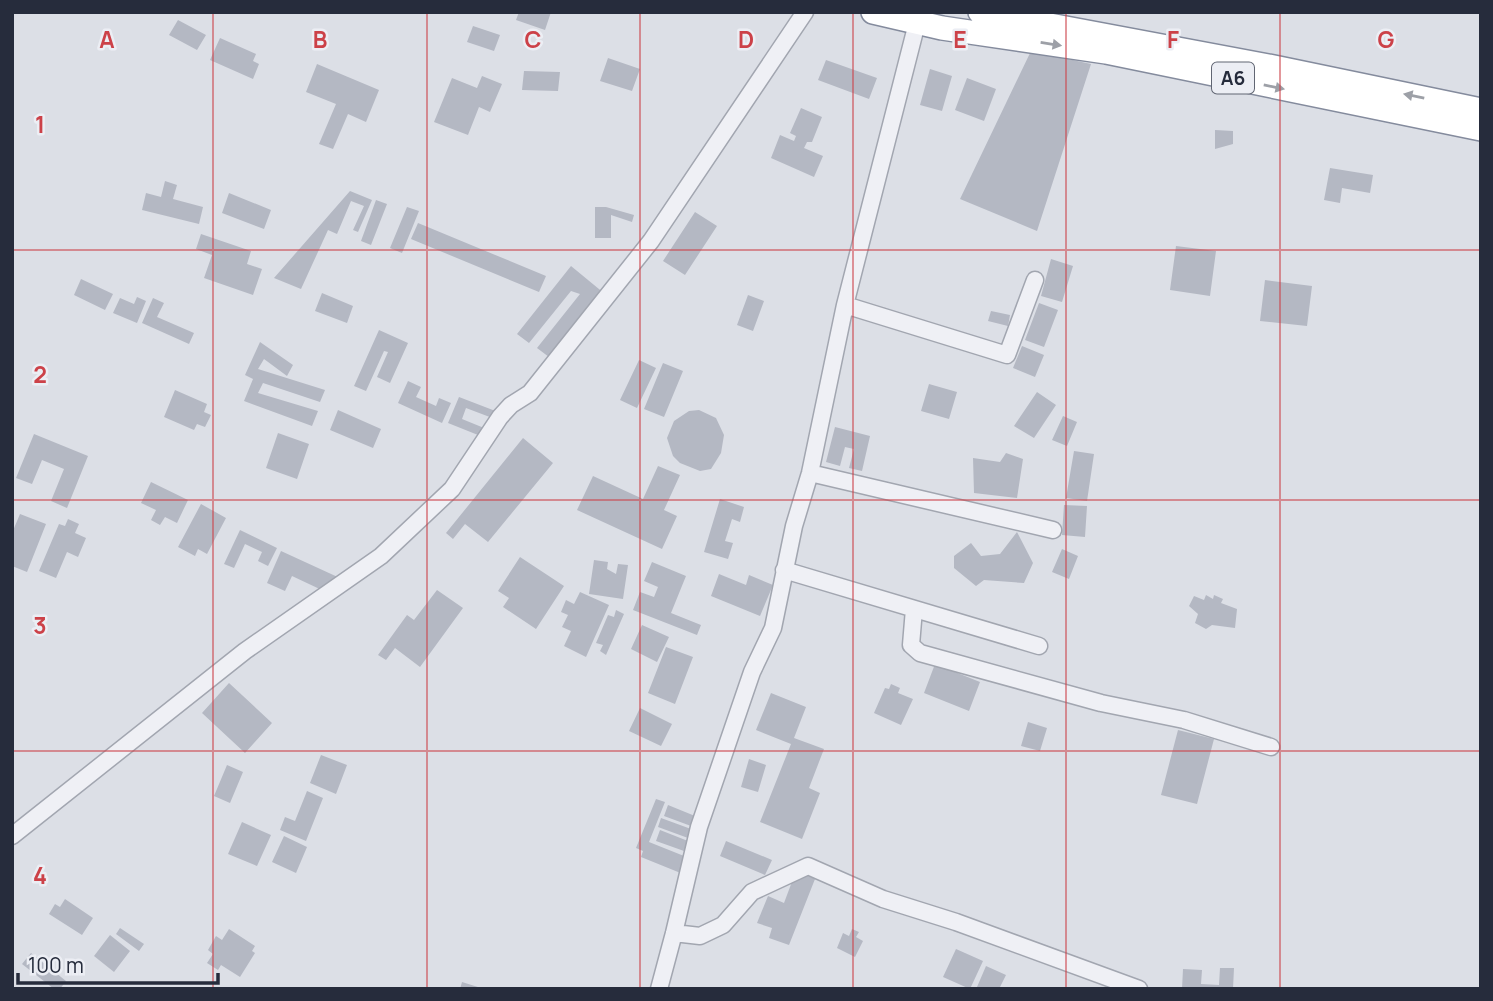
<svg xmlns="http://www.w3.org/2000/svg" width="1493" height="1001" viewBox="0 0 1493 1001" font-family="Manrope,sans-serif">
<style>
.building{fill:#b4b8c3}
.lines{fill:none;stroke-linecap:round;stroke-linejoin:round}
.minor-casing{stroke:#a2a6b0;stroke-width:19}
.highway-casing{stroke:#848b9d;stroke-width:26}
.minor{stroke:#eff0f5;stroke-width:16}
.highway{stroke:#fff;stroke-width:23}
.oneway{fill:#9da0a7}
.grid{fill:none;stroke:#cc4148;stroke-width:2;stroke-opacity:0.55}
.labels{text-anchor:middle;stroke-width:5;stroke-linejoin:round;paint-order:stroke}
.shield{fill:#eceef4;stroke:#616673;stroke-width:2}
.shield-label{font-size:19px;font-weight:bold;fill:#262c3c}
.grid-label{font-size:23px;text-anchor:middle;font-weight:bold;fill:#cc4148;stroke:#eceef4;stroke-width:5;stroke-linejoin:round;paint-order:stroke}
</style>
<rect width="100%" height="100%" fill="#dcdfe6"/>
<path class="building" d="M519,12H551L545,30L516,20Z
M178,20L206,35L197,50L169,35Z
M473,26L500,35L494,51L467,42Z
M220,38L256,54L253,61L259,64L253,79L210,60Z
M1031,51L1091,64L1037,231L960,199Z
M608,58L640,69L632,91L600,81Z
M826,60L877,78L869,99L818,80Z
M317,64L379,90L366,122L348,114L333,149L319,144L336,104L306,92Z
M930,69L952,76L942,111L920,105Z
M524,71L560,72L558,91L522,90Z
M482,76L502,84L490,112L479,107L468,135L434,122L452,78L477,88Z
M967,78L996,89L984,121L955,110Z
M801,108L822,117L812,142H807L804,148L823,156L814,177L771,158L780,135L794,141L796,136L790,133Z
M1215,130L1233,131V144L1215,149Z
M1330,168L1373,175L1370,193L1342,188L1340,203L1324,200Z
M165,181L177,185L173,199L203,207L199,224L142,210L146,193L161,197Z
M350,191L372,200L358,232L353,230L364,206L351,201L337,234L328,230L301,289L274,278Z
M229,193L271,210L264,229L222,213Z
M376,200L387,204L371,245L361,241Z
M407,207L419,211L402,253L390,248Z
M595,207H606L634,215L632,222L611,215V238H595Z
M695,212L717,226L685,275L663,261Z
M418,223L546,276L539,292L411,239Z
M201,234L251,251L247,264L262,269L253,295L204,278L212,255L196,249Z
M1176,246L1216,251L1210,296L1170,290Z
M1051,259L1073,266L1062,302L1041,296Z
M571,266L605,294L553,360L537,348L580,294L571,291L529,343L517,334Z
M81,279L113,294L105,310L74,295Z
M1265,280L1312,286L1307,326L1260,321Z
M322,293L353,306L347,323L315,311Z
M748,295L764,301L753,331L737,325Z
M137,297L146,301L137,323L113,313L120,298L134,304Z
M153,298L164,303L157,317L194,333L189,344L142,323Z
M1039,303L1058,310L1044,347L1025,340Z
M991,311L1010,315L1008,326L988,321Z
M379,330L408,343L390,383L377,377L388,352L384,351L366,391L354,386Z
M260,342L293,365L287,376L264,359L258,369L325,390L320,402L263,383L258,393L318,411L312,426L244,401L253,379L245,375Z
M1022,346L1044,355L1035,377L1013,368Z
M639,360L656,368L637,408L620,400Z
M663,363L683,371L664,417L644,409Z
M408,381L421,387L416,397L436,406L439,398L451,403L442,423L398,403Z
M929,384L957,392L949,419L921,411Z
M175,390L207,404L204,412L211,415L205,427L197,424L194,430L164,417Z
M1037,392L1056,405L1034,438L1014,426Z
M459,397L498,412L495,419L466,408L462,419L489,430L483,437L448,423Z
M338,410L381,429L373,448L330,430Z
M699,410L716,418L724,435L721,453L711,469L700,471L680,463L673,456L667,438L674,421L689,411Z
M1063,416L1077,422L1067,446L1052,440Z
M835,427L870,436L862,471L849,468L854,449L845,447L840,466L826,462Z
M278,433L309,444L297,479L266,468Z
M34,434L88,456L67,508L51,501L64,469L42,460L32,484L16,478Z
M523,438L553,463L488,542L465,524L453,539L446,533Z
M1074,451L1094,454L1087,501L1066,498Z
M1006,453L1023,459L1017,498L974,493L973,458L1000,462Z
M658,466L680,475L664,510L677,516L662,549L577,510L593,476L643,499Z
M151,482L188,500L177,523L165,517L160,525L151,520L156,510L141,503Z
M720,499L744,507L740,522L732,519L725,541L733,543L728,559L704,552Z
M201,504L226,518L207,554L198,549L195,556L178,547Z
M1064,505L1087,506L1085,537L1062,535Z
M20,514L46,524L27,572L12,566V533Z
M68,519L79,524L75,533L86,538L78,557L67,552L56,578L39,571L59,524L65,526Z
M240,530L277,548L268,566L258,561L262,552L245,544L234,568L224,564Z
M1017,532L1033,563L1024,583L984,580L976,586L954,568V556L971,543L981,556L1000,554Z
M1062,549L1078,556L1069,579L1052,572Z
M281,551L342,579L326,592L292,576L285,591L267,583Z
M520,557L564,586L536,629L503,607L509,598L498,591Z
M594,560L608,562L607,569L616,574L618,564L628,565L623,599L589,594Z
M652,562L686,576L671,613L701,625L697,635L633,610L640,592L654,597L658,587L644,581Z
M719,574L746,585L749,575L773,585L760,616L711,596Z
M437,590L463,608L420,667L395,648L386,660L378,655L407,615L414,620Z
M580,592L609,605L586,657L564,646L571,631L562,627L568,615L561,612L566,600L574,604Z
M1206,595L1213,599L1214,595L1223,599L1221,603L1237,609L1235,628L1212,625L1206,629L1195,623L1198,614L1189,606L1194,596L1204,600Z
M616,610L624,614L606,655L600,651L603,645L596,643L608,615L614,617Z
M642,625L669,637L657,662L631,649Z
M666,647L693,657L675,704L648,693Z
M935,664L980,682L969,711L924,693Z
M229,683L272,723L245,753L202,713Z
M891,684L900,688L898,693L913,699L901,725L874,713L885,688L889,689Z
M771,693L806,707L794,738L824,749L809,788L820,793L802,839L760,822L791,744L756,730Z
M640,708L672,724L661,746L629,731Z
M1028,722L1047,728L1040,751L1021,746Z
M1178,730L1214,739L1197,804L1161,795Z
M321,755L347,765L336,794L310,783Z
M749,759L766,765L758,792L741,787Z
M227,765L243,772L230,803L214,796Z
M307,791L323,798L306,841L280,830L285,817L295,821Z
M656,799L665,802L649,842L689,858L683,874L641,857L643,851L636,848Z
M668,805L695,816L691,826L664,816Z
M661,818L691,829L688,838L658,827Z
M242,822L271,835L257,866L228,854Z
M660,830L688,841L684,851L656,841Z
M284,836L307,847L296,873L272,862Z
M726,841L772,860L765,875L720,856Z
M796,871L815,879L789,945L769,938L772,928L757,923L768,896L784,903Z
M65,899L93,918L82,935L49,914L55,904L60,907Z
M120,928L144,944L139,951L116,934Z
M229,929L255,946L252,951L255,953L240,977L221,965L218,970L207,963L213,954L208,950L216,936L222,940Z
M852,929L859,932L856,937L863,941L855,957L837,948L843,933L849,936Z
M110,935L130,951L114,972L94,956Z
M956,949L983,961L970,989L943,977Z
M31,953L66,981L60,989H54L22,964Z
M986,966L1006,975L999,989L977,987Z
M1220,968H1234L1233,989H1182L1183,969L1202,970L1201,984L1219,985Z
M462,982L481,988V989H460Z"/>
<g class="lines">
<g class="minor-casing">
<path id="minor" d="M845,305L1007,355L1035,280
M810,473L1053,530
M784,570L1039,646
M914,609L911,645L920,653L1101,703L1184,720L1271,747
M12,836L245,651L381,556L452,489L500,417L511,405L530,393L651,241L805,12
M674,933L700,936L723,925L752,892L808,866L883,899L956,922L1139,989
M659,989L674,933L699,827L752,672L773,628L794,526L810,473L845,305L917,23"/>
</g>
<g class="highway-casing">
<path id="highway" d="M873,12L942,28L1106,52L1481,129
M980,12L1274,67L1481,110"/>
</g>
<use href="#minor" class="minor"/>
<use href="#highway" class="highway"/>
</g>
<defs><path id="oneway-solid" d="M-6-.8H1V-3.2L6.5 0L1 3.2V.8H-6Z" transform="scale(1.75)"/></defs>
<g class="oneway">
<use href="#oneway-solid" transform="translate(1051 44) rotate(9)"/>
<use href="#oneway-solid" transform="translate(1274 87) rotate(12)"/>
<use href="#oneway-solid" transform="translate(1414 96) rotate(-168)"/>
</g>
<path class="grid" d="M213,12V989M427,12V989M640,12V989M853,12V989M1066,12V989M1280,12V989M12,250H1481M12,500H1481M12,751H1481"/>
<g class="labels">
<rect class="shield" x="1212" y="62.5" width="42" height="31" rx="5"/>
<g class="shield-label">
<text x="1233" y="85">A6</text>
</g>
</g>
<g class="grid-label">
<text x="107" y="48">A</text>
<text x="320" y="48">B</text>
<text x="533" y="48">C</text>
<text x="746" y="48">D</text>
<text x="960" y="48">E</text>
<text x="1173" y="48">F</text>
<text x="1386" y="48">G</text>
<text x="40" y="133">1</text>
<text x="40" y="383">2</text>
<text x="40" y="634">3</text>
<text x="40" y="884">4</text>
</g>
<rect width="1493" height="1001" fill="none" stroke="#262c3c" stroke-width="28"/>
<path d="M18 973v10h200v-10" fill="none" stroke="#262c3c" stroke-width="3.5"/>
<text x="28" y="973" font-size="21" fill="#262c3c" stroke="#eceef4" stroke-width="5" paint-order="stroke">100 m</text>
</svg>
